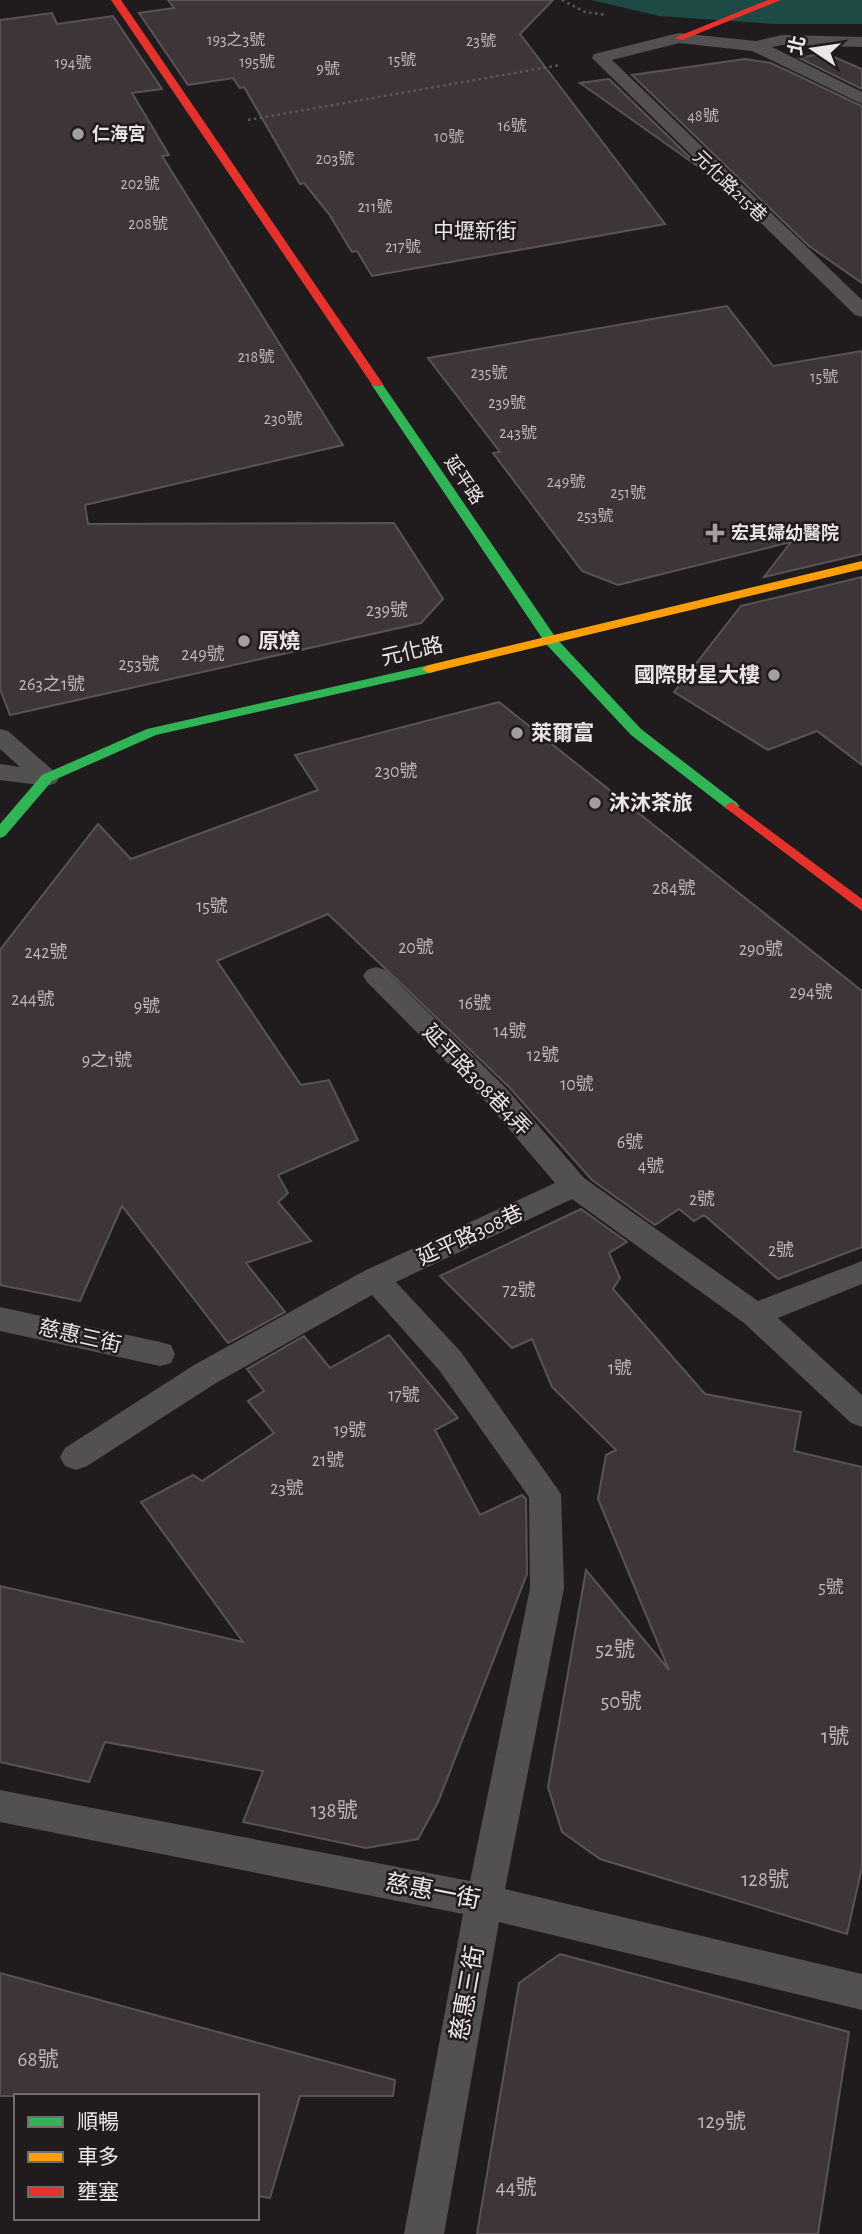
<svg xmlns="http://www.w3.org/2000/svg" width="862" height="2234" viewBox="0 0 862 2234" font-family="'Alegreya Sans','Noto Sans TC',sans-serif">
<style>
.water{fill:#1e4a46}
.building{fill:#3d3538;stroke:#585456;stroke-width:2}
.lines{fill:none;stroke-linecap:round;stroke-linejoin:round}
.path{stroke:#5b5859;stroke-width:2.5;stroke-dasharray:2.5 3.5;stroke-linecap:butt}
.lane{fill:#525051;fill-rule:evenodd}
.fast{fill:#30b455;fill-rule:evenodd}
.slow{fill:#ff9f0a;fill-rule:evenodd}
.jam{fill:#e5322d;fill-rule:evenodd}
.poi-dot{fill:#a39fa1;stroke:#211b1d;stroke-width:2.5}
.labels{text-anchor:middle;stroke-width:5;stroke-linejoin:round;paint-order:stroke}
.far-number-label{font-size:16px;fill:#bfb9bb}
.far-poi-label{font-size:18px;font-weight:bold;fill:#eae5e7;stroke:#211b1d;text-anchor:start}
.far-street-label{font-size:18px;fill:#eae5e7;stroke:#211b1d}
.number-label{font-size:18px;fill:#bfb9bb}
.far-quarter-label{font-size:21px;fill:#eae5e7;stroke:#211b1d}
.poi-label{font-size:21px;font-weight:bold;fill:#eae5e7;stroke:#211b1d;text-anchor:start}
.street-label{font-size:21px;fill:#eae5e7;stroke:#211b1d}
.near-number-label{font-size:21px;fill:#bfb9bb}
.near-street-label{font-size:24px;fill:#eae5e7;stroke:#211b1d}
</style>
<rect width="100%" height="100%" fill="#201c1e"/>
<path class="water" d="M591,0H862V24H774L659,16Z"/>
<path class="building" d="M168,0H553L520,34L665,224L372,276L357,251L352,252L329,214L304,183L300,184L244,87L240,88L233,78L188,85L139,13L174,8Z
M52,13L57,24L113,16L162,89L132,93L169,155L162,156L343,445L85,505L88,524L394,523L443,599L421,623L10,715L0,689V20Z
M825,53L862,69V89L799,58Z
M745,59L771,63L862,106V283L809,246L632,75Z
M609,79L703,170L580,83Z
M727,306L773,366L862,351V554L764,577L791,542L618,585L582,571L493,453L500,452L428,358Z
M862,577V765L817,731L768,750L674,692L741,606Z
M499,702L862,991V1247L778,1279L704,1215L694,1221L679,1209L655,1225L592,1180L509,1087L328,914L217,961L301,1085L329,1080L358,1140L278,1175L288,1193L278,1202L311,1241L246,1263L285,1312L228,1343L122,1206L80,1301L0,1285V950L98,824L131,859L318,790L295,755Z
M581,1209L627,1242L609,1253L620,1278L613,1289L705,1394L801,1412L794,1451L862,1467V1867L847,1934L600,1859L562,1832L548,1787L586,1570L669,1670L598,1499L606,1455L616,1450L552,1387L532,1339L512,1348L440,1276Z
M389,1335L458,1418L435,1430L480,1515L522,1495L526,1499L527,1574L438,1802L418,1839L366,1848L243,1822L263,1771L105,1742L89,1782L0,1762V1586L243,1642L141,1502L193,1475L202,1481L274,1433L248,1401L264,1391L247,1369L304,1336L330,1368Z
M560,1954L849,2032L818,2234H477L519,1983Z
M0,1973L395,2080L393,2096H300L270,2198L257,2196V2096H0Z"/>
<g class="lines">
<path class="path" d="M562,0L585,12L607,15
M248,120L560,65"/>
<path class="lane" d="M679,33L756,41L782,35L862,37V47L782,45L772,47L862,92V104L752,51L679,43L612,60L862,300V317L855,315L592,58L594,54Z
M0,729L8,731L56,773L59,778L56,783L47,786L0,780V764L20,767L0,749Z
M376,967L385,970L507,1089L584,1178L758,1301L862,1261V1284L778,1318L862,1395V1427L851,1423L744,1323L572,1199L396,1282L461,1352L561,1494L564,1588L505,1889L862,1974V2010L499,1922L444,2234H404L463,1914L0,1822V1790L470,1881L530,1588L529,1497L439,1370L372,1295L216,1383L87,1466L76,1470L65,1466L60,1457L65,1448L194,1365L364,1271L555,1183L487,1103L367,982L363,976L367,970Z
M0,1307L160,1342L171,1345L175,1354L171,1363L160,1366L0,1331Z"/>
<path class="fast" d="M377,381L381,382L556,638L641,729L737,803L739,806L737,809H727L631,735L546,644L371,384Z
M429,665L436,669L434,672L156,735L52,781L5,836L0,838V824L42,775L147,729Z"/>
<path class="slow" d="M862,561V569L429,673L422,669L429,665Z"/>
<path class="jam" d="M111,0H121L383,384L381,386H373Z
M768,0H781L682,40L674,38Z
M732,802L862,899V911L727,809L725,806Z"/>
</g>
<g class="poi-dot">
<circle cx="78" cy="134" r="7"/>
<path d="M711.5 522.5h7v7h7v7h-7v7h-7v-7h-7v-7h7z"/>
<circle cx="244" cy="641" r="7"/>
<circle cx="774" cy="675" r="7"/>
<circle cx="517" cy="733" r="7"/>
<circle cx="595" cy="803" r="7"/>
</g>
<g class="labels">
<g class="far-number-label">
<text x="236" y="45">193之3號</text>
<text x="481" y="46">23號</text>
<text x="402" y="65">15號</text>
<text x="257" y="67">195號</text>
<text x="73" y="68">194號</text>
<text x="328" y="74">9號</text>
<text x="703" y="121">48號</text>
<text x="512" y="131">16號</text>
<text x="449" y="142">10號</text>
<text x="335" y="164">203號</text>
<text x="140" y="189">202號</text>
<text x="375" y="212">211號</text>
<text x="148" y="229">208號</text>
<text x="403" y="252">217號</text>
<text x="256" y="362">218號</text>
<text x="489" y="378">235號</text>
<text x="824" y="382">15號</text>
<text x="507" y="408">239號</text>
<text x="283" y="424">230號</text>
<text x="518" y="438">243號</text>
<text x="566" y="487">249號</text>
<text x="628" y="498">251號</text>
<text x="595" y="521">253號</text>
</g>
<g class="far-poi-label">
<text x="92" y="140">仁海宮</text>
<text x="731" y="539">宏其婦幼醫院</text>
</g>
<g class="far-street-label">
<text transform="translate(730 186) rotate(44)" y="6">元化路215巷</text>
<text transform="translate(464 480) rotate(56)" y="6">延平路</text>
</g>
<g class="number-label">
<text x="387" y="616">239號</text>
<text x="203" y="660">249號</text>
<text x="139" y="670">253號</text>
<text x="52" y="690">263之1號</text>
<text x="396" y="777">230號</text>
<text x="674" y="894">284號</text>
<text x="212" y="912">15號</text>
<text x="416" y="953">20號</text>
<text x="761" y="955">290號</text>
<text x="46" y="958">242號</text>
<text x="811" y="998">294號</text>
<text x="33" y="1005">244號</text>
<text x="475" y="1009">16號</text>
<text x="147" y="1012">9號</text>
<text x="510" y="1037">14號</text>
<text x="543" y="1061">12號</text>
<text x="107" y="1066">9之1號</text>
<text x="577" y="1090">10號</text>
<text x="630" y="1148">6號</text>
<text x="651" y="1172">4號</text>
<text x="702" y="1205">2號</text>
<text x="781" y="1256">2號</text>
<text x="519" y="1296">72號</text>
<text x="620" y="1374">1號</text>
<text x="404" y="1401">17號</text>
<text x="350" y="1436">19號</text>
<text x="328" y="1466">21號</text>
<text x="287" y="1494">23號</text>
<text x="831" y="1593">5號</text>
</g>
<g class="far-quarter-label">
<text x="475" y="238">中壢新街</text>
</g>
<g class="poi-label">
<text x="258" y="648">原燒</text>
<text x="760" y="682" text-anchor="end">國際財星大樓</text>
<text x="531" y="740">萊爾富</text>
<text x="609" y="810">沐沐茶旅</text>
</g>
<g class="street-label">
<text transform="translate(412 651) rotate(-13)" y="7">元化路</text>
<text transform="translate(477 1080) rotate(46)" y="7">延平路308巷4弄</text>
<text transform="translate(470 1235) rotate(-25)" y="7">延平路308巷</text>
<text transform="translate(80 1336) rotate(13)" y="7">慈惠三街</text>
</g>
<g class="near-number-label">
<text x="615" y="1656">52號</text>
<text x="621" y="1708">50號</text>
<text x="835" y="1743">1號</text>
<text x="334" y="1817">138號</text>
<text x="765" y="1886">128號</text>
<text x="38" y="2066">68號</text>
<text x="722" y="2128">129號</text>
<text x="516" y="2194">44號</text>
</g>
<g class="near-street-label">
<text transform="translate(433 1891) rotate(11)" y="8">慈惠一街</text>
<text transform="translate(467 1993) rotate(-80)" y="8">慈惠三街</text>
</g>
</g>
<rect x="14" y="2094" width="245" height="126" fill="#211b1d" stroke="#716c6e" stroke-width="2"/>
<rect x="28" y="2117" width="35" height="10" fill="#30b455" stroke="#716c6e" stroke-width="2"/>
<text x="77" y="2129" font-size="21" fill="#eae5e7">順暢</text>
<rect x="28" y="2152" width="35" height="10" fill="#ff9f0a" stroke="#716c6e" stroke-width="2"/>
<text x="77" y="2164" font-size="21" fill="#eae5e7">車多</text>
<rect x="28" y="2187" width="35" height="10" fill="#e5322d" stroke="#716c6e" stroke-width="2"/>
<text x="77" y="2199" font-size="21" fill="#eae5e7">壅塞</text>
<g transform="translate(813 49) rotate(283)" stroke="#211b1d" stroke-width="5" paint-order="stroke">
<path d="M0-5L12 26L0 18L-12 26Z" fill="#eae5e7"/>
<text y="-10" font-size="19" font-weight="bold" text-anchor="middle" fill="#eae5e7">北</text>
</g>
</svg>
